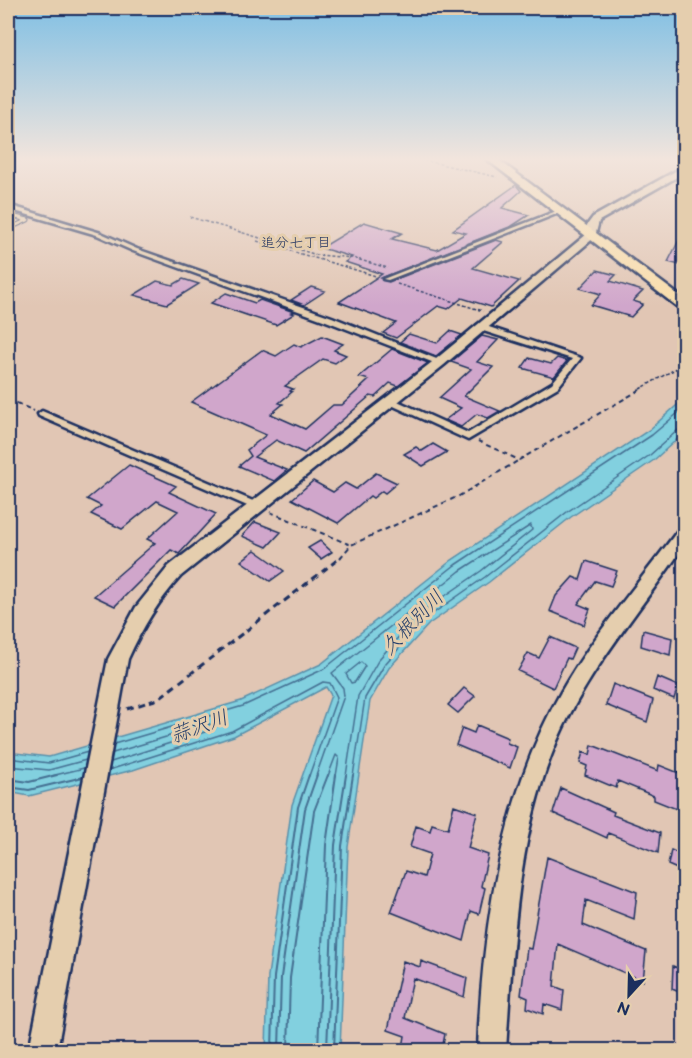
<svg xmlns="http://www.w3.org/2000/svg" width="692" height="1058" viewBox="0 0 692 1058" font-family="'Balsamiq Sans','Klee One',sans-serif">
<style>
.water{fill:#82d0df;stroke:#5990ab;stroke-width:1.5}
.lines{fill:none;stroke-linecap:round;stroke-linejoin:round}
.shore-far1{stroke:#446f92;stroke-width:1.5}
.shore{stroke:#446f92;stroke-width:2}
.building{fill:#d0a6cb;stroke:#1b2f5e;stroke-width:1.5}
.lane-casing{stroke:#1b2f5e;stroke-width:5}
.street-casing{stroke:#1b2f5e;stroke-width:5}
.secondary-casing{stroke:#1b2f5e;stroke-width:5}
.highway-casing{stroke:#1b2f5e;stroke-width:5}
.path-far2{stroke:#1b2f5e;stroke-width:1.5;stroke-dasharray:3 2;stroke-linecap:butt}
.path-far1{stroke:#1b2f5e;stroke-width:2;stroke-dasharray:5 4;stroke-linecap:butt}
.path{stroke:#1b2f5e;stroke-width:3;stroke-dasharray:7 5;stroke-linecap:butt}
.lane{stroke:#e5ceae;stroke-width:3}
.street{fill:#e5ceae;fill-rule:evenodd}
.secondary{fill:#e5ceae;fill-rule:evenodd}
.highway{fill:#f9deab;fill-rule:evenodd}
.labels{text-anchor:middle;stroke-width:6;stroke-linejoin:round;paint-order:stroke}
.far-neighbourhood-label{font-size:14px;fill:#1b2f5e;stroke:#e5ceae}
.near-water-label{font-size:20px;font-style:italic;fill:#253f6b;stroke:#e5ceae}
</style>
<rect width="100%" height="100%" fill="#e1c6b4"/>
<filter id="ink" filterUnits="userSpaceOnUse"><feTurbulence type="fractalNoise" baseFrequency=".0167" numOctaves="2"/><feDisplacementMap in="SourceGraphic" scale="12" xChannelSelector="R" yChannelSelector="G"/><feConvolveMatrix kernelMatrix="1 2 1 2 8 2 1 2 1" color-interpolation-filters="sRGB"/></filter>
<g filter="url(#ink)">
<path class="water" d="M684,399V433L654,460L571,517L489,582L429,624L389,668L370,701L348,847L340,1050H266L268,976L292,805L331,695L326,687L234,736L133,770L29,796L8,792V752L49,757L241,701L321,664L452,560L649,430Z"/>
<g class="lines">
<path class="shore-far1" d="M361,662L365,666L355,682L351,683L346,674Z
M114,744L243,706L324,669L455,565L652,435L684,408
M8,758L49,763L88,752
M111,762L211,730L213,726L209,724L113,753
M8,766L49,770L86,760
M109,770L232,731L323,682L330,683L337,697L309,776
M51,776L84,768
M316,776L344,696L343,688L332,673L460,571L531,525L532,530L481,571L419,614L379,659L358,696L346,776
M328,776L336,755L339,758L336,776
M353,776L365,698L385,664L425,619L485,577L567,512L650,455L678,430L684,429"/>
<path class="shore" d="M8,779L29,782L57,775
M8,787L29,790L83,777
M272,1050L274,977L298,807L309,775
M279,1050L281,977L305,809L317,775
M288,1050L290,978L314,811L328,775
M318,1050L326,845L336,775
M327,1050L335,845L346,775
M334,1050L342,846L353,775"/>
</g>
<path class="building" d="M516,185L521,191L502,208L529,215L512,226L381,278L389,282L496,240L503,242L473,268L519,281L491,307L462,298L448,309L438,306L396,338L383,333L396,323L339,302L382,274L345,262L352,257L321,248L364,222L402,233L392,239L437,250L466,233L453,230Z
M684,230V266L668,262Z
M597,270L616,275L610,281L643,291L633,301L643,304L631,317L591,305L601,294L580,288Z
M183,279L199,284L167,304L134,295L157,281L173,285Z
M311,287L325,291L304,305L291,300Z
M226,293L255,303L260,300L294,312L291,313L294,314L276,325L211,303Z
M450,331L462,335L436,356L400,342L409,334L437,343Z
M322,336L343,344L334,350L346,355L335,363L323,359L285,386L293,389L290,391L292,392L279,403L283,404L271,414L305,429L333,405H342L369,380L359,377L392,349L428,363L398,386L390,383L375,397L370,396L304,453L276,440L254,457L287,470L274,481L239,466L251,456L247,450L266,435L191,402L262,350L276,356L294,344L301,347Z
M482,336L498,340L477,362L493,367L464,396L500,411L488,418L477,414L461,427L445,420L461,408L439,398L471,369L451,362Z
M529,358L551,364L557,358L567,361L554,377L522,368Z
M433,444L447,452L423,466L404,454L416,447L422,451Z
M129,465L176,486L169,492L216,514L179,554L171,550L115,606L94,596L155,543L147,539L178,511L157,501L122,529L91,514L101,506L87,499Z
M376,473L397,483L385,493L382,491L373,498L370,496L338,523L292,499L313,481L333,492L345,483L356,489Z
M255,522L281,532L267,547L242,536Z
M320,541L332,552L321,559L308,548Z
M255,550L272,562L284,571L270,581L241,561Z
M586,561L617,571L611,586L595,581L578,604L590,609L584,625L550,611L556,596L573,577L580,580Z
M643,630L672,638L670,655L641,646Z
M550,637L575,648L570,659L567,658L553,688L518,671L528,653L539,658Z
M657,677L678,686L674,699L653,690Z
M613,684L653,700L647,722L606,705Z
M464,688L475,696L458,713L448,705Z
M477,725L508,738L507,743L517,747L510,768L456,745L462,728L474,733Z
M592,745L658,771L659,765L684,775V812L654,800V796L618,781L616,788L585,775L587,766L580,763L583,752L590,755Z
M561,788L614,812L613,815L660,833L658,853L608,833L607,838L553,813Z
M454,805L477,813L468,848L488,855L481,886L485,888L479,914L471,911L464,941L391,912L406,871L424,877L430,854L410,847L416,826L430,831L432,824L448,829Z
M671,850L684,856V872L668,865Z
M547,857L637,892L634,919L586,900L583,925L646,951L643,981L558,944L554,986L564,990L562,1010L544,1004L543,1014L527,1008L528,998L521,995L527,948L531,949Z
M403,961L420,967L421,961L467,978L464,997L413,978L405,1018L445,1034L442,1050H408L403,1048L405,1036L388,1030Z
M673,966L684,971V994L672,989Z"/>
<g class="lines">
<g class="lane-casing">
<path id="lane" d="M8,215L28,220L8,229"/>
</g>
<g class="street-casing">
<path id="street" d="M8,205L101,233L137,249L332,317L444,362L443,364H437L326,321L133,251L97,235L8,209Z
M559,210L564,211L388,280L383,279Z
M477,325H483L581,358L558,387L468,440L387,403V399H393L468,433L552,383L572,359L477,329Z
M42,411L260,504L261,506L256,509L252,508L39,416L38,414Z"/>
</g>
<g class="secondary-casing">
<path id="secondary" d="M681,168H684V173L599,221L595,237L444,365L181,576C158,601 142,628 128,659L57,1050H29L108,659L136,607L169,566L436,359L587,234V225L593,217Z
M684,528V546C641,609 588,670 557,741C516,838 513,946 506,1050H478C482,930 501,797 561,692C594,634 639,583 678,530Z"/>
</g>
<g class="highway-casing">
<path id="highway" d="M485,158H496L684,299V309L679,308Z"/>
</g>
<path class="path-far2" d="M414,158L497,177
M8,161L119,158
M190,217L317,255L353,258L388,268
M257,241L376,276
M397,284L483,311
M640,389L684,364"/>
<path class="path-far1" d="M8,399L34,411
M478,441L519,460L643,388
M270,512L351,545
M340,558L351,545L459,496L521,459"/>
<path class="path" d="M127,709L158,699L341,557"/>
<use href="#lane" class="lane"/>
<use href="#street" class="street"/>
<use href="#secondary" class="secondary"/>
<use href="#highway" class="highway"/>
</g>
</g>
<linearGradient id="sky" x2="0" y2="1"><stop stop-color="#7fbfe4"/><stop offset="0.52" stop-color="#f2e5dd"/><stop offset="1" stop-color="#f2e5dd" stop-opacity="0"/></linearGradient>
<rect width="692" height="306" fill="url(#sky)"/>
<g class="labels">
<g class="far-neighbourhood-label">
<text x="296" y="247">追分七丁目</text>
</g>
<g class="near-water-label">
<text transform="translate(412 622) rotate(-46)" y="7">久根別川</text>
<text transform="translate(199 726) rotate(-20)" y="7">蒜沢川</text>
</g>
</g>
<rect width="692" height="1058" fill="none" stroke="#e5ceae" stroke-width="30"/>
<rect x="15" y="15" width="662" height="1028" fill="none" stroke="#1b2f5e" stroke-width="2" filter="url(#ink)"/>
<g transform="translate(629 995) rotate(202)" stroke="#e5ceae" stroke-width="4.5" paint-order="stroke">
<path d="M0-4.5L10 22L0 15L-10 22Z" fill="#1b2f5e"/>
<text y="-9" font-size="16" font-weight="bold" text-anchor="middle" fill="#1b2f5e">N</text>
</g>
</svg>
